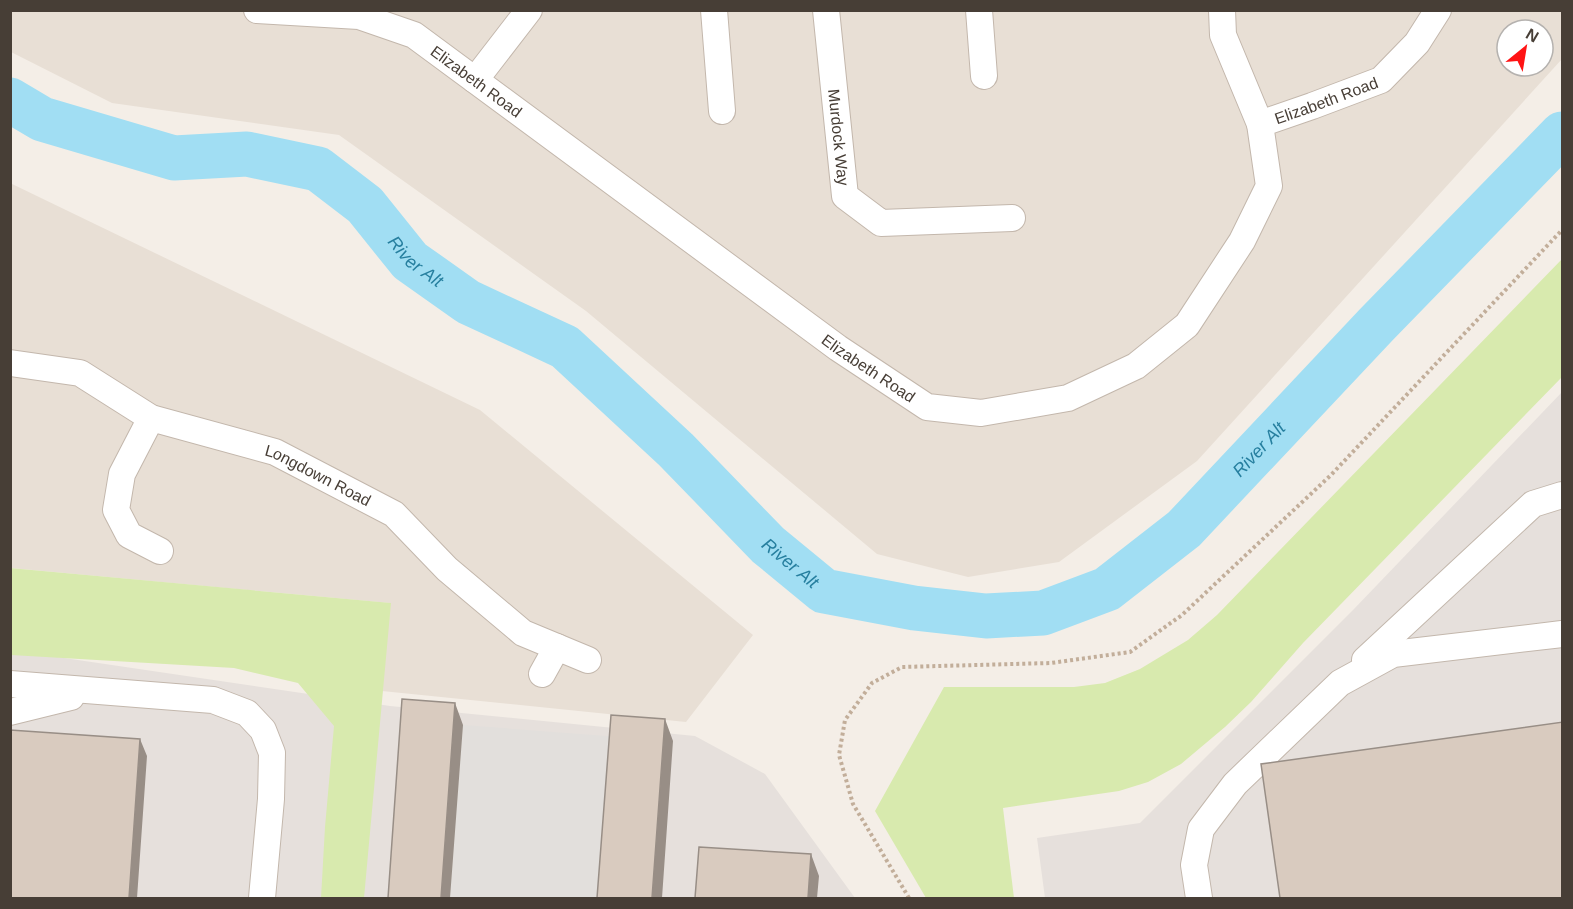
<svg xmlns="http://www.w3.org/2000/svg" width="1573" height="909" viewBox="0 0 1573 909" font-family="Arial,sans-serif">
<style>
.residential{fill:#e8dfd5;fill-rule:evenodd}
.industrial{fill:#e6e0dc}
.green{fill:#d8eaae}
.parking{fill:#e2dfdc}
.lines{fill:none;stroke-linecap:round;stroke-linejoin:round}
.river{stroke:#a1def3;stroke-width:45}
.minor-casing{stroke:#c3b7ac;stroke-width:28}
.path{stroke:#c2ae9a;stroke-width:4;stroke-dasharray:3 3;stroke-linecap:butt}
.minor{stroke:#fff;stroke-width:26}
.shaded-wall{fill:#988e86}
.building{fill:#d9cbbf;stroke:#988e86;stroke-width:1.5}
.labels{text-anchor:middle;stroke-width:4.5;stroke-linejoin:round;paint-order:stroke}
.street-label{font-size:16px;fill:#473e36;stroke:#fff}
.water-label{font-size:18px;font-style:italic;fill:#267f9f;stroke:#fff}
</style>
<rect width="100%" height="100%" fill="#f4eee7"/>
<path class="residential" d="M1562,10V59L1197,461L1059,562L968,577L877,554L586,311L339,135L112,103L11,52L10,11ZM1507,30H1543V66H1507Z
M10,183L480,410L753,635L686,722L382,691L390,603L11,568Z"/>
<path class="industrial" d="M1562,392V898H1045L1037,838L1140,823L1354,609Z
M10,650L390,706L695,736L765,774L855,898H11Z"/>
<path class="green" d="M1562,259V377L1303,643L1251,702L1225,727L1181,764L1148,782L1119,791L1003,808L1014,898H926L875,811L944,687H1074L1105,683L1140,669L1188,640L1217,615Z
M10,568L391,603L364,898H321L325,827L334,726L298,683L234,668L11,655Z"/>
<path class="parking" d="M463,725L619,737L607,898H450Z"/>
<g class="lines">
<path class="river" id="s1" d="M10,100L42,119L174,158L247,154L318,169L365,205L410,261L468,302L565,347L676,450L768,545L824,591L914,608L986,616L1043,613L1107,589L1184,529L1376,325L1562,134"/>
<g class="minor-casing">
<g id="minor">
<path id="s2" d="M257,10L359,16L414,35L838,348L927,407L981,413L1068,398L1136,366L1187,325L1242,241L1269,186L1260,124L1312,106L1381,80L1417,43L1438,10"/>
<path d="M714,10L722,111"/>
<path id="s3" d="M826,10L845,196L881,223L1012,218"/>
<path d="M979,10L984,76"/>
<path d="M1222,10L1223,35L1260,124"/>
<path d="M475,80L529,10"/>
<path id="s4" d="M10,363L80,373L151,418L275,452L394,514L447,569L523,633L588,660"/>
<path d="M151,418L122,474L116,510L129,535L160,551"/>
<path d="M1365,660L1533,504L1562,495"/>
<path d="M542,674L557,647"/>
<path d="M10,684L213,700L247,713L263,730L272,753L271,799L262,898"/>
<path d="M10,712L71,697"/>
<path d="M1199,898L1194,865L1201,829L1235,784L1340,683L1393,654L1562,634"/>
</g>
</g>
<path class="path" d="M909,898L853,804L839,755L845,720L872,683L902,667L1051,663L1130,652L1182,615L1331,475L1562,230"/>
<use href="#minor" class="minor"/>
</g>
<path class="shaded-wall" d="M455,703L463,725L450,898H441Z
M665,719L673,741L662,898H652Z
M140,739L147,756L137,898H129Z
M811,854L819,876L817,898H808Z"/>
<path class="building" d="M402,699L455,703L441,898H388Z
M611,715L665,719L652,898H597Z
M1563,722V898H1280L1261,764Z
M10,730L140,739L129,898H10Z
M699,847L811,854L808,898H695Z"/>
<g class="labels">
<g class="street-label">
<text dy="6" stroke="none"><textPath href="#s2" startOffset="238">Elizabeth Road</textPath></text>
<text dy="6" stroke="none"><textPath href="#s2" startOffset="1372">Elizabeth Road</textPath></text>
<text dy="6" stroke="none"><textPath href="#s3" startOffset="128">Murdock Way</textPath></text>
<text dy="6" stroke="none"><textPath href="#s2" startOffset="724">Elizabeth Road</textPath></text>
<text dy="6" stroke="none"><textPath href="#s4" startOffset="332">Longdown Road</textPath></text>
</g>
<g class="water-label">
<text dy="6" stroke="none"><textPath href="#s1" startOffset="456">River Alt</textPath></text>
<text dy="6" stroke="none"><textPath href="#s1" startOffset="1482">River Alt</textPath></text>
<text dy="6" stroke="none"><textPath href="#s1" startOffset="942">River Alt</textPath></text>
</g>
</g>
<rect width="1573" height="909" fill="none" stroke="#473e36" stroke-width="24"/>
<g transform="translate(1525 48) rotate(30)"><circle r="28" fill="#ffffff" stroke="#b5b2af" stroke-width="1.5"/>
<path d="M0-4.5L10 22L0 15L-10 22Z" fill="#ff1314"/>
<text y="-9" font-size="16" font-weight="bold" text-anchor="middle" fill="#473e36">N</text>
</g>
</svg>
